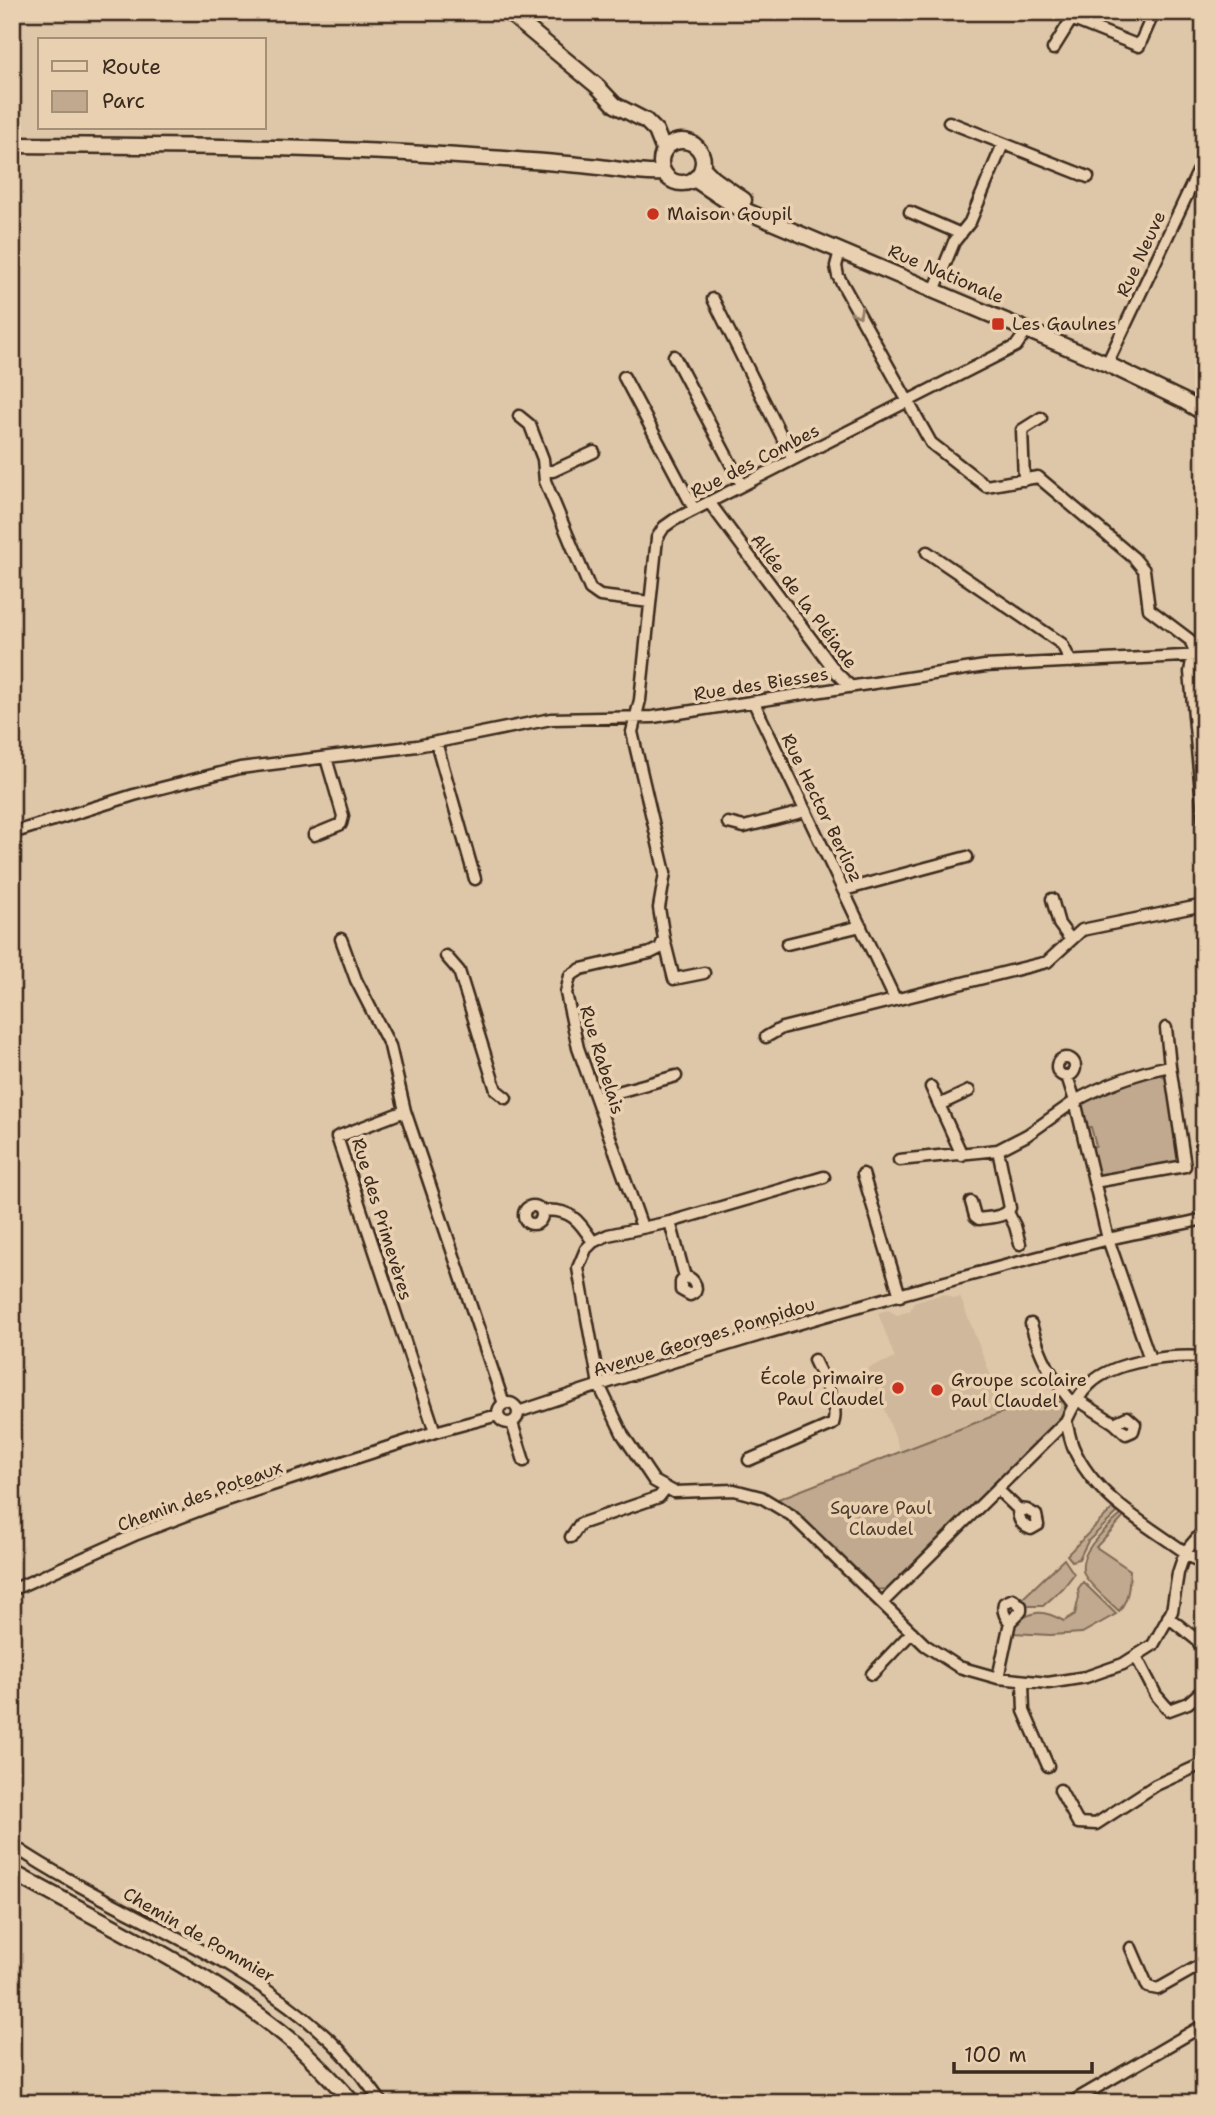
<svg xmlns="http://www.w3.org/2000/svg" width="1216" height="2115" viewBox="0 0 1216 2115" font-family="'Shantell Sans',sans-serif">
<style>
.built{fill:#cfb89b}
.green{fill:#c0a98f;stroke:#7e6a56;stroke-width:2}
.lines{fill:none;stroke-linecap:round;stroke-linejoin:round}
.street-casing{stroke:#3b2a1e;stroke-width:15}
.secondary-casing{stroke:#3b2a1e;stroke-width:19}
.street{stroke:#e9d0b1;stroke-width:10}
.secondary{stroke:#e9d0b1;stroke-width:14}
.oneway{stroke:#927d68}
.poi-dot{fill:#c8321e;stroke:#e9d0b1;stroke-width:2.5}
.labels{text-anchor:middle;stroke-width:7;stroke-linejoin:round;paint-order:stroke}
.poi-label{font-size:18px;fill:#3b2a1e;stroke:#e9d0b1;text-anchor:start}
.street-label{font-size:18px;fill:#3b2a1e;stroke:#e9d0b1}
.park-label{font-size:18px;fill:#4f3d2f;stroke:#e9d0b1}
</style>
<rect width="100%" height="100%" fill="#dec6a8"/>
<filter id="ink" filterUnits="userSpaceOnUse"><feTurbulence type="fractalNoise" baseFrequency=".0143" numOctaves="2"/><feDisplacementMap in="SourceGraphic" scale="14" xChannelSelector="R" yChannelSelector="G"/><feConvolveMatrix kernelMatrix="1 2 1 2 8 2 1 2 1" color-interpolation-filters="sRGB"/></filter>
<g filter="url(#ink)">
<path class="built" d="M944,1294L955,1299L960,1297L1005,1412L901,1452L868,1368L895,1358L878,1313L888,1310L897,1315L910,1311L914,1302Z"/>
<path class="green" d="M1159,1073L1169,1081L1181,1158L1170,1165L1101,1175L1096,1171L1091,1147L1096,1146L1091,1127H1086L1082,1107L1085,1100L1106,1090Z
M1064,1401L1066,1410L1061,1417L887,1589L874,1590L803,1519L778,1499L1006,1411Z
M1113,1508L1118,1512L1088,1541L1079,1559L1072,1561L1067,1555Z
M1122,1514L1124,1517L1096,1547L1130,1570C1129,1586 1129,1599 1119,1611C1111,1603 1088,1584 1084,1574C1076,1552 1108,1527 1122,1514Z
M1064,1559L1074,1574L1063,1588L1043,1606H1026L1023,1598Z
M1083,1582L1116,1614L1082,1633L1050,1635L1013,1633L1014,1624C1033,1610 1042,1609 1064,1621L1075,1614L1079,1597L1078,1589Z"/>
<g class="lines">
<g class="street-casing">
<path id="street" d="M1071,19L1139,46L1154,12
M1053,49L1076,12
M949,122L1088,177
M910,212L961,234
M840,251L836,266L838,276L931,443L986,486L1038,477L1134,558L1144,570L1149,609L1190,640L1194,649L1190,672L1204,825
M934,291L954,242L970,222L1003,144
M713,299L793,459
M674,356L742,485
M1107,364L1204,159
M624,377L694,509
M519,416L530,425L543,459L545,481L590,589L600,596L650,602
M544,471H553L594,452
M1024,480L1022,430L1041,418
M709,502L836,672L850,686
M927,552L1062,644L1071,662
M754,703L895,999
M436,742L475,879
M728,823L744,827L806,811
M12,833L134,795L240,768L417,746L551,719L653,717L985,666L1204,655
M314,835L341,824L343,816L326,758
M844,890L967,857
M1052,899L1059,924L1071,940
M341,939L356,980L390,1046L405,1111
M664,939L674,979L704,973
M787,944L861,926
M446,956L459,971L496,1090L506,1098
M1166,1028L1170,1066
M766,1037L782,1028L1047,962L1082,930L1204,905
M1057 1067a9 9 0 1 1 18 0a9 9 0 1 1-18 0Z
M1067,1076L1075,1101C1106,1084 1135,1073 1170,1066L1185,1166L1094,1182
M931,1087L962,1155
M596,1098L676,1076
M939,1105L969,1091
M899,1160L998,1150L1027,1135L1075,1101L1108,1239L1150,1359
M863,1174L900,1296
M824,1177L670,1222L608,1235L593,1242L586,1249L578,1268L599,1385L623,1435L654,1481L674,1492L734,1490L761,1497L791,1515L925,1645L959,1667L998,1678L1048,1683L1086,1677L1123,1664L1153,1645L1172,1611L1178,1573L1185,1552L1204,1530
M971,1202L975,1216L979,1219C990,1217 1005,1218 1010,1208L998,1150
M524 1215a9 9 0 1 1 18 0a9 9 0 1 1-18 0Z
M542,1211C570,1208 579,1220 593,1242
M1008,1212L1015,1226L1020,1244
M670,1222L685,1277L681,1282V1290L690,1295L695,1292C698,1285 692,1277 685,1277
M642,1227L578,1048L566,993L570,976L581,969L650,953L660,948L664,939L659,908L665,873L632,732L640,700L657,538L664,527L674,520L1016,346L1028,329
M1031,1324C1040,1357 1052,1378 1074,1405
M1204,1357C1171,1355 1115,1360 1090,1384C1079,1394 1072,1408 1066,1421C1068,1429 1070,1439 1073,1447C1096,1502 1159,1531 1204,1566
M1078,1400L1114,1423L1126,1434L1133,1431L1135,1424L1127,1417L1114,1423
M498 1413a10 10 0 1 1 20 0a10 10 0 1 1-20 0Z
M518,1412C711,1347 907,1290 1105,1240C1137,1232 1171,1227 1204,1219
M512,1423L524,1461
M435,1432L337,1137L405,1111L504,1404
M749,1460L833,1424C840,1405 822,1378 814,1360
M997,1489L1018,1509C1018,1519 1022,1526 1031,1529L1038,1525L1036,1515L1027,1510L1018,1509
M571,1537L580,1524L659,1497L666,1488
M12,1590L137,1534L226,1500L435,1432L498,1415
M882,1603L1066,1421
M1168,1617L1197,1640L1204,1651
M1136,1656L1156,1695L1169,1710L1188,1703L1204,1689
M872,1674L912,1632
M998,1678L1010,1622L1021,1611V1606L1013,1599L1004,1603C1002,1611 1004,1616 1010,1622
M1023,1682L1024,1711L1048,1766
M1060,1790L1078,1823L1096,1824L1156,1785L1204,1763
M12,1845C111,1912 234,1953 323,2034C346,2054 364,2078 382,2103
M1131,1948L1148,1987L1158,1989L1204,1963
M1070,2103L1204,2025"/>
</g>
<g class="secondary-casing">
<path id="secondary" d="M508,12L597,86L615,105L646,121L656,131L664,151
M661 162a21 21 0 1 1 42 0a21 21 0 1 1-42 0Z
M12,145C155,146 299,146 442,155C491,158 541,161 590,166C615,168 639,175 664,173
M702,167L714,179L744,200
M694,179L733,205L760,217L1107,364L1182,400L1204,413
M12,1872C102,1922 199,1967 280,2031C307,2052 331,2078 353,2103"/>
</g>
<use href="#street" class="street"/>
<use href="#secondary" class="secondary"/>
</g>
<defs><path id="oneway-chevron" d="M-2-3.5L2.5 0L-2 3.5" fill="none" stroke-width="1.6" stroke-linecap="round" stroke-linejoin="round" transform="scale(1.75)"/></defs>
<use class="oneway" href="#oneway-chevron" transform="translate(858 313) rotate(61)"/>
</g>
<g class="poi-dot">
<circle cx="653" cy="214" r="7"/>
<rect x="991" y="317" width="14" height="14" rx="3.5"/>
<circle cx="898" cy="1388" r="7"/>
<circle cx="937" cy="1390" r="7"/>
</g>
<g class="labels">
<g class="poi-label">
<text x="667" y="220">Maison Goupil</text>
<text x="1012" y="330">Les Gaulnes</text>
<text x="884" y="1384" text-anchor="end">École primaire<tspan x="884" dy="21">Paul Claudel</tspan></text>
<text x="951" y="1386">Groupe scolaire<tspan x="951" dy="21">Paul Claudel</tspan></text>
</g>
<g class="street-label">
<text transform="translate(1141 254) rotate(-65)" y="6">Rue Neuve</text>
<text transform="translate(946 274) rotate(23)" y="6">Rue Nationale</text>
<text transform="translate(755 461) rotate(-27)" y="6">Rue des Combes</text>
<text transform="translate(804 601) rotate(53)" y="6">Allée de la Pléiade</text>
<text transform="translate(761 684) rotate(-9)" y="6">Rue des Biesses</text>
<text transform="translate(822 808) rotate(64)" y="6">Rue Hector Berlioz</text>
<text transform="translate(602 1060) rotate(73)" y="6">Rue Rabelais</text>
<text transform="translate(382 1219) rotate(73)" y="6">Rue des Primevères</text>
<text transform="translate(704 1337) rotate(-17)" y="6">Avenue Georges Pompidou</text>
<text transform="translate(200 1496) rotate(-20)" y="6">Chemin des Poteaux</text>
<text transform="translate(199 1935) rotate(30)" y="6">Chemin de Pommier</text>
</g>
<g class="park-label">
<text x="881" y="1514">Square Paul<tspan x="881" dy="21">Claudel</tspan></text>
</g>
</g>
<rect width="1216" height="2115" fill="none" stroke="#e9d0b1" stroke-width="42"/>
<rect x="21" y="21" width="1174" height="2073" fill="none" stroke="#3b2a1e" stroke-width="2.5" filter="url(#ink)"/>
<rect x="38" y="38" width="228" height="91" fill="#e9d0b1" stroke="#a38e76" stroke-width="2"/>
<rect x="52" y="61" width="35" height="10" fill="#e9d0b1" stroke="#a38e76" stroke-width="2"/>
<text x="102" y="74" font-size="21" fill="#3b2a1e">Route</text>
<rect x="52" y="91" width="35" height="21" fill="#c0a98f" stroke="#a38e76" stroke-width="2"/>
<text x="102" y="108" font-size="21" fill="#3b2a1e">Parc</text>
<path d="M954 2062v10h138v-10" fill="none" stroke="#3b2a1e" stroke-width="3.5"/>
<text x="964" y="2062" font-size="21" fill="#3b2a1e" stroke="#e9d0b1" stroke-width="5" paint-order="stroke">100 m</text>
</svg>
